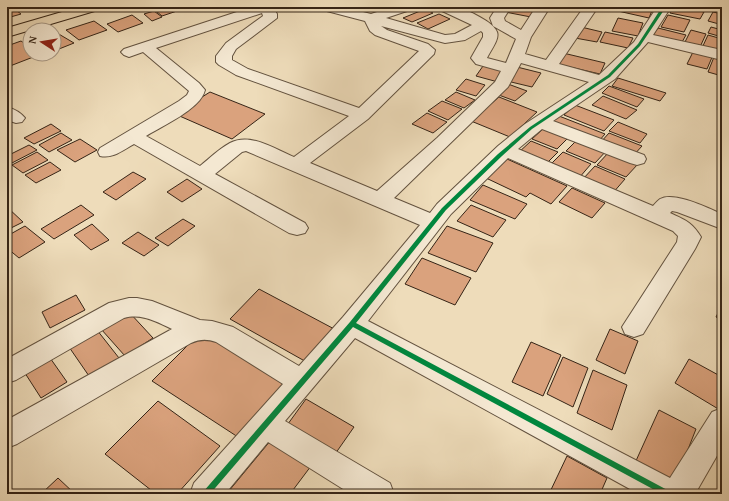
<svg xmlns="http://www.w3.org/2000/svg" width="729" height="501" viewBox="0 0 729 501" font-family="'Gentium Book Plus',serif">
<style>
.building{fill:#daa27d;stroke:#352416}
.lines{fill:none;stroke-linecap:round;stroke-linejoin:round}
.minor-casing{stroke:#63523f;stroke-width:2}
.major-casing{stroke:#352416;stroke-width:2}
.minor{fill:#f4e8d2;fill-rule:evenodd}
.major{fill:#eedcba;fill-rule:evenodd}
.cycleway-casing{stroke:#f4e8d2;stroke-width:3}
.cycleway{fill:#00873e;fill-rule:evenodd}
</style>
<rect width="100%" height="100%" fill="#eedcba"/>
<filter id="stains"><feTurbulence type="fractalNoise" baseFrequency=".005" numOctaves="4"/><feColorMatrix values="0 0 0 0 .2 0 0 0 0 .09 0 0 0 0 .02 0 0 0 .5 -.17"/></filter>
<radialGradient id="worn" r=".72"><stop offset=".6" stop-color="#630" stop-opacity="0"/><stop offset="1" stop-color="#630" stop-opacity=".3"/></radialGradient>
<path class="building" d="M7,7H12L21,14L7,18Z
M169,7H180L183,9L162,16L156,11Z
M509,7H538L531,17L505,12Z
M564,7H585L583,11Z
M600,7H651L653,8L649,18Z
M673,7H679L704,12L700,19L670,13Z
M711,7H722V12L710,9Z
M425,9L433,13L412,22L403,18Z
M154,11L162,17L152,21L144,14Z
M713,12L722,14L719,24L708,21Z
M439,14L450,19L428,29L417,23Z
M132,15L143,23L118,32L107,24Z
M668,15L690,20L684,32L661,27Z
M618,18L643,23L638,36L612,31Z
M94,21L107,30L79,40L66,30Z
M581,27L602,32L597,42L575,38Z
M711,27L722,30V37L708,33Z
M658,28L686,35L682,42L653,35Z
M691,30L706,34L700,47L684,44Z
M605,32L633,38L628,48L600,42Z
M57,33L74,43L54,51V34Z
M708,35L722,39V50L702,48Z
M21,41L30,47V54H41L10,66L7,64V46Z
M694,50L713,55L707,69L687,64Z
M563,53L605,63L600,74L557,64Z
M714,57L722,59V76L708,72Z
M483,66L505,71L498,82L476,76Z
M517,67L541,73L532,87L507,81Z
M618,78L666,93L660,101L612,86Z
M466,79L485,85L476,96L456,90Z
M508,84L527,91L515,101L496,94Z
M609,86L644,99L637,107L602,93Z
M210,92L265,114L232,139L175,114Z
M456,92L475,100L464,108L445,100Z
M603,96L637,110L626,119L592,105Z
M499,97L537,112L510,137L471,121Z
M442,101L462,109L448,120L428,111Z
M575,105L614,120L604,131L564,115Z
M427,113L447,122L433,133L412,124Z
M559,116L605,134L599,141L552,122Z
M618,122L647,134L640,143L609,131Z
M51,124L61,131L34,144L24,138Z
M544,128L568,138L557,149L532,139Z
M61,133L72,140L49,152L39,145Z
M609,133L642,146L633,156L600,143Z
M579,138L608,149L595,163L566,151Z
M80,139L97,150L75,162L57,150Z
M531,141L558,152L545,165L518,153Z
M29,145L37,150L10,164L7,162V156Z
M37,152L48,160L23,173L12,165Z
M563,152L591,164L579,178L550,165Z
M609,152L638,164L626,177L597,165Z
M507,159L567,186L551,204L530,193L526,197L486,178Z
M50,162L61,170L36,183L25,175Z
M595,166L625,179L612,194L582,180Z
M133,172L146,179L116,200L103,192Z
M187,179L202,189L182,202L167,192Z
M483,185L527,204L515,219L470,200Z
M572,188L605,203L592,218L559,202Z
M81,205L94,215L54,239L41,229Z
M471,205L506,220L493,237L457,221Z
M7,207L23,222L7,230Z
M183,219L195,226L168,246L155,238Z
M92,224L109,240L91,250L74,235Z
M25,226L45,242L19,258L7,248V236Z
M447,226L493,243L476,272L428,253Z
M138,232L159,245L144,256L122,243Z
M422,258L471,278L455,305L405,284Z
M259,289L338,331L310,364L230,319Z
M76,295L85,310L50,328L42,312Z
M722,305V320L716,317Z
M129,312L153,338L125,356L101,329Z
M610,329L638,341L625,374L596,360Z
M97,330L119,358L89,376L69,347Z
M201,332L288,383L241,439L152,381Z
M531,342L561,355L543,396L512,382Z
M48,355L67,382L41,398L23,370Z
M563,357L588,368L573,407L547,394Z
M689,359L722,377V406L720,410L675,383Z
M593,370L627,385L612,430L577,413Z
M306,399L354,427L333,457L285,428Z
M158,401L220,446L177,494H156L105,454Z
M659,410L696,429L674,485L635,463Z
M271,440L311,466L290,494H231L228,492Z
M567,456L607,478L600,494H549Z
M58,478L75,494H41Z"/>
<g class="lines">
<g class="minor-casing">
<path id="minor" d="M252,7H273L277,14V18L236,49L232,56V60L248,69L359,108L419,51L375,35L370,31L365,21L323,10L321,7H343L371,14L392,7H412L410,10L386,18L445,35L455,34L472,25L440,10L438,7C444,7 452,6 457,7C467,10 494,22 497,32C500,39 490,51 487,58L506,63L516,39L493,26L490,18L497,7H511L504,18L505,21L521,30L536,7H550L531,37L525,54L546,60L584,7H598L559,64L599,75L634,42L657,7H671L653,35L722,50V60L648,42L615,79L553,121L644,155L646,159L644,163L637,165L630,163L542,129L518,149L653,206C655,204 657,201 660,199C674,191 708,208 722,214V229L677,212L672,211L670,213C685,220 692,222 701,237L695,249L643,334L634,337L625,334L622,327L677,242L678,236L673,231L508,158L451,214L368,321L670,478L712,412L722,408V447L695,494H639L355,338L285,421L390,483L394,494H351L268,442L225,494H190L194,483L283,384L216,342C207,339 200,339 191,343L17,444L7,448V420L172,329C157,322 142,313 124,318L16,380L7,383V359L109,303L129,298H137L152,301L200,320L212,321L233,327L299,366L343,317L420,225L246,151L242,152L215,174L305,223L308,228L305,233L297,235L289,233L134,144C123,150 113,159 100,156L98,152L100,148L179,101L187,95L189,91L143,52L129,57L124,55L121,52L124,49ZM262,13L263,16L226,43L216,56V62L219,65L236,75L349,116L294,157C275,149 250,132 230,143C219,149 210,158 200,166L146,136C162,126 201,109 205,90L199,83L156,48ZM381,26L445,43L465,40L481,31L483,33V37L471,58L476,64L501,71L495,82L437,138L377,191L310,163L368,119L434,54L435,50L428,44L387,30ZM521,63L589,82L525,124L498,146L437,204L430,213L394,198L508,87Z
M7,107C14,109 20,112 25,118L22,122L16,123L7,120Z"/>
</g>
<g class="major-casing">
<path id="major" d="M79,7H100L98,10L7,37V28Z"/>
</g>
<use href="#minor" class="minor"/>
<use href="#major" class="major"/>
<g class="cycleway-casing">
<path id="cycleway" d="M662,7H666L640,46L610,77L532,129L502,156L446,210L356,323L671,492L672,494H662L353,327L210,494H202L203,492L350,322L442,208L498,154L530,127L608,75L638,44Z"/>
</g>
<use href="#cycleway" class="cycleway"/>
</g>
<rect width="729" height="501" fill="none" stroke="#eedcba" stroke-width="24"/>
<rect x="8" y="8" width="713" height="485" fill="none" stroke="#352416" stroke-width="2"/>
<rect x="12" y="12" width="705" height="477" fill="none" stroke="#352416"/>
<g transform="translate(42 42) rotate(282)"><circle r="19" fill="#f4e8d2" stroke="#a89a87"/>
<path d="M0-3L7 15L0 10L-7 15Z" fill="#8f2418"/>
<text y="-6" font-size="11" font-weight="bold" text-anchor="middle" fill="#352416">N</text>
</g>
<rect width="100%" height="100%" filter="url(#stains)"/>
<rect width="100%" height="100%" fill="url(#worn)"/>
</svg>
